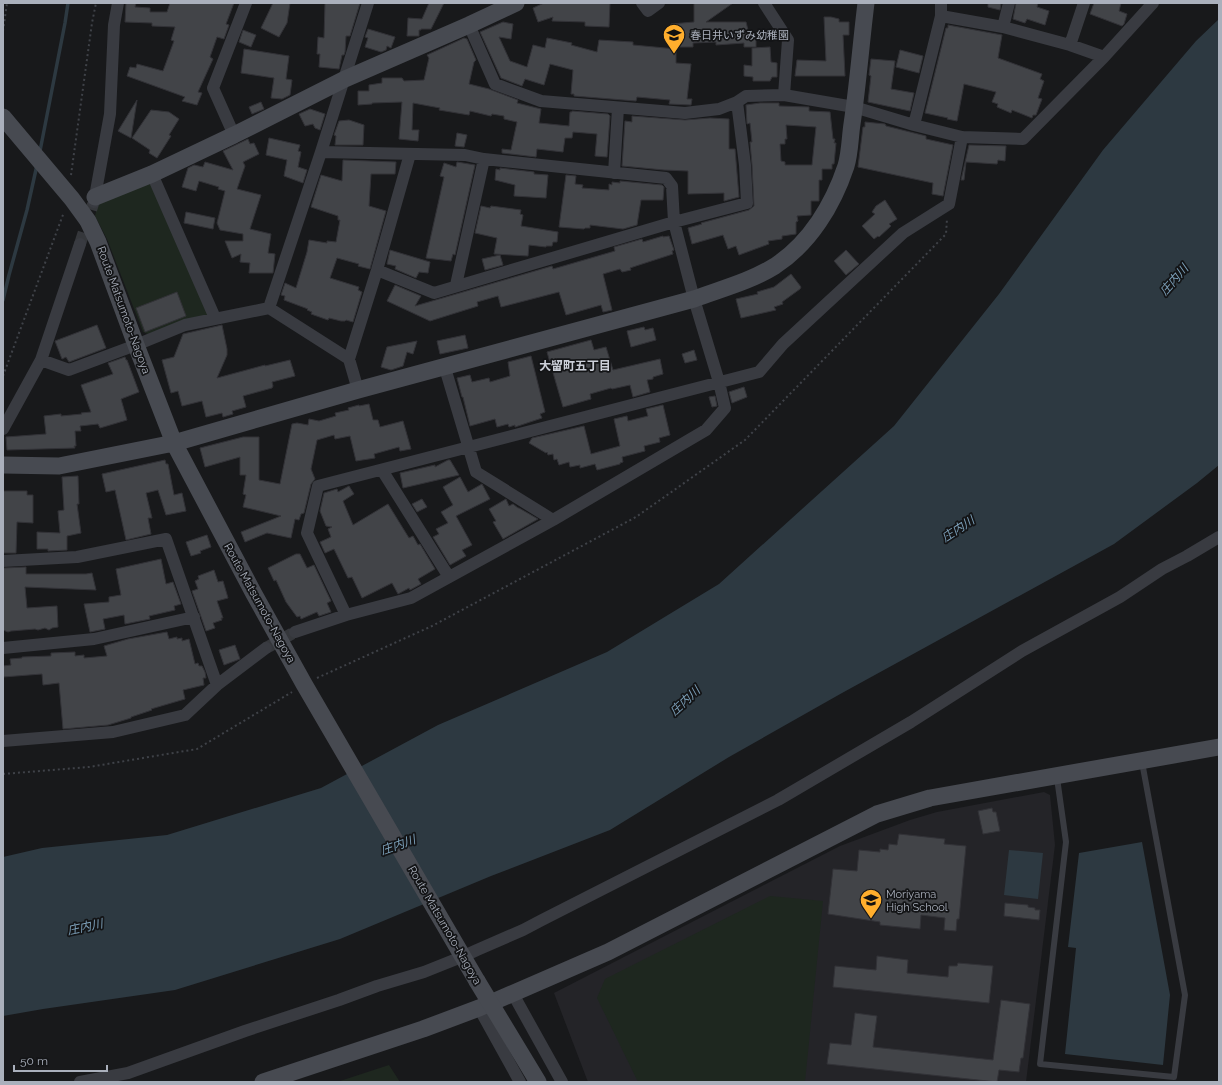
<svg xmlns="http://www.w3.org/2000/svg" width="1222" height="1085" viewBox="0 0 1222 1085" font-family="Raleway,'Noto Sans JP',sans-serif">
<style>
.built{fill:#242428}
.green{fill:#1e271f}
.water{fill:#2d3941}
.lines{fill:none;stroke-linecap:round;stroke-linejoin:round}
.stream{stroke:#2d3941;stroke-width:3.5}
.building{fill:#424448;stroke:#323237;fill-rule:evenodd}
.street-tunnel{stroke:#35373b;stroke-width:12;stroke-dasharray:12 6;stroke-linecap:butt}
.path{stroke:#3f4248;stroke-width:2;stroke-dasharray:2 3;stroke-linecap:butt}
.lane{stroke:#393b41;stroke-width:6}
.street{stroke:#393b41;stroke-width:12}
.secondary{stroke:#474a51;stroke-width:17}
.secondary-bridge{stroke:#474a51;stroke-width:17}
.labels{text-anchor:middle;stroke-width:3.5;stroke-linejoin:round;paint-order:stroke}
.poi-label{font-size:11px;fill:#aab0bc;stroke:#131416;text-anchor:start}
.street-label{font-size:11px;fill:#aab0bc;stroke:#131416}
.water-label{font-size:12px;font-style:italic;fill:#7da1ba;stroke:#131416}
.neighbourhood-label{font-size:12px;font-weight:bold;fill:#cbcfd8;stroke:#131416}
</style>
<rect width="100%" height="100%" fill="#18191b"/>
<path class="built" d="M1044,792L1050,795L1055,845L1026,1082H588L554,993L840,846L910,820L937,812Z"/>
<path class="green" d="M146,182L151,184L209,311L207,316L148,334L143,332L107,239L95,216L97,208L100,203Z
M770,896L823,901L805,1082H638L597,998L605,979Z
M389,1065L400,1082H337Z"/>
<path class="water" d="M1219,19V465L1197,483L1114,544L842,693L729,757L610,830L491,876L340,939L175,990L43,1009L3,1016V857L42,848L167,835L321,788L438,725L607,652L719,584L894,426L999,294L1103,150L1196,41Z
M1142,842L1170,995L1163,1065L1065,1054L1076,948L1068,947L1079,853Z
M1009,850L1043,853L1038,899L1004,895Z"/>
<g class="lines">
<path class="stream" d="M40,151L65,23L68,3
M3,300L9,275L27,210L37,165"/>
</g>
<path class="building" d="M126,3H136L135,7L150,8V12H167L170,3H234L226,24L229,25L224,39L217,37L210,57L213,59L198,92L202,93L197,105L182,101L185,97L127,76L130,67L136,68L137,64L163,71L174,41L171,40L175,27L152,26V23L125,22Z
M273,3H290L287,23L279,37L261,28Z
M325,3H360L350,36H346L345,52L344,55H342L339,69L319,67L320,54H317L318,37L324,38Z
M429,3H444L431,29H421V30H419V36H407L408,18L422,19Z
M544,3H610L609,27L585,26V22L552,21L553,17L538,22L533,8Z
M694,3H733L706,22H746L749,34H756V47H744V43L716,45V42L693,43V47H669L671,24L694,22Z
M988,3H1001L1000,10L988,7Z
M1016,3H1038L1037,7L1049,11L1045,25L1027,19L1025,23L1013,19Z
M1094,3H1121L1119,11L1127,14L1124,24L1122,26L1090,14Z
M824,17H831L839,19V22H849V35H843L845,76H795L797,60L826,61Z
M503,22L513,24L511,39L499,37L510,61L527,67L533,45L545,48L547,38L572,43L571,45L597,52L599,40L633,42V45L676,49V63L691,64L687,99H692L691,105L669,104L670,100L637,97L636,101L574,96V94H571L573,70L550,64L544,85L525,79L522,86L501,78L480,32Z
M948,25L1002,35L998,58L1042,74L1040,79L1044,81L1038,98L1042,99L1036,115H1033L1032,118L1012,110L1011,113L997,107L998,104L992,102L996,92L964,84L957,121L947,119L948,118L925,113L946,28H948Z
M368,29L395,37L391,48L387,46L386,50L381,52L365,47L368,38L365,37Z
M243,30L256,35L251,47L239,42Z
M464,38L467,39L476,60L474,62L469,84L489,89L518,100L517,103L541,109L539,123L569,126L570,112H572V111L608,114L610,116L607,157L595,156L597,134L573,132L572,138H565L563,152L537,149L536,157L502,153V149L511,150L517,122L504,119V116L492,114L491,116L470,111L469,115L439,110L440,108L413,103L412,130H419L418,141L399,139L402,102L372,103V104L358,105V91H369V85L382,83V78H402L404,81L424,80L429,58L427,55Z
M770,47L771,62L777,63V77H772L770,81H753V77L744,76V65L752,66V48Z
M244,49L289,56L286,79L292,80L290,95L282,99L271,98L274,78L241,73Z
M900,50L923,56L919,73L896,67Z
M871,59L895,61L891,89L914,93L910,111L868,102L871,76L869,75Z
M137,100L131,138L118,131Z
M261,102L264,109L252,114L249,107Z
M760,103H779V106L809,107V111L830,112L833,139H835L834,143H836L834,164H832V169H822V180H819V201H811V215L797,216L798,221L796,222V234L782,236V239L768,241L769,244L739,255L736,246L728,249L723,235L692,244L688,228L702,224L701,223L749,210L754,206L752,165L750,142H752L750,123L747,124L746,105ZM786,125L816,127L812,165H785V162L781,161L780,144H785V139H787Z
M310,109L325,114L320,130L315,128L313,124L305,126L299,114Z
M151,110L169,112L179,119L169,135L171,136L157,158L149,153L150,150L132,138Z
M632,116L685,120L710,118L729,119V149H735L739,197L724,201V193L688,194V171L664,170L622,166L625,121L632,122Z
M349,120L364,125L363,145H335L336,136L334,135L339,121Z
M865,122L885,124L886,126L926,136V139L953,145L943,196L932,194L933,183L858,167L863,127H865Z
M457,133L467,135L464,147L455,146Z
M269,138L300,145L298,151L301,152L298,167L307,170L303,183L284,176L287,160L266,155Z
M248,139L250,144L254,143L259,154L243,162L245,166L237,189L261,195L250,229L271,234L268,253L275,254L273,273H249L250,263L240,262L241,254L232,258L225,241H243V234L220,230L217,223L225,191L218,189L219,187L199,181L196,191L182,187L188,168L194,165L203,167L205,162L233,170L223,151Z
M969,145L1006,146L1005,161L998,160L997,164L966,162L964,180H961Z
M343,160L396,162L395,174H371L369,206L386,211L370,269L358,266L359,264L337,258L330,278L359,287L358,290L362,292L353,322L346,320L345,321H341L329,318L328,320L311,314L312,312L307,310L308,309L284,300L285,296L281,295L285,283L296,288L307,252L309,240L327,243V241L336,242L340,220H338V216L311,207L321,175L342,181Z
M457,162L475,165L455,255L453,254L451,261L426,258L444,177L440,176L444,163L456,167Z
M500,168L534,172V174L548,175L546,198L514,196L515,185L495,180L496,169L500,170Z
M566,175L576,176L575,184L583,185L582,188L609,190V184L612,185V182L620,183V181L662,185L664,187L663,200H641L637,225L623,229L590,225V228H585L584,229L559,227Z
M885,200L897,219L889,224L891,226L879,237L878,236L874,239L862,226L875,214L872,212L876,206Z
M481,206L490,208L491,206L521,210L520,214L523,215L521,226L558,232L557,242H553L552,246H546V247L529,245L528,256L494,254L497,238L475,233Z
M186,212L215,218L213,229L184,223Z
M663,236V237L669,236L674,250L672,251L673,254L636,266L630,268L631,270L622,272L620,269L603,274L612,310L603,312L601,305L566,315L559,292L501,307L498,296L477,302L478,306L430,321L387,301L395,285L421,296L415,306L552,266L553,269L615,251L614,247L642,239L643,242Z
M390,250L430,262L428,273L419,272L416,278L395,269L396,266L387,264Z
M846,250L859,264L846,275L834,261Z
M500,255L503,265L485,270L482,259Z
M791,274L801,287L800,289L782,302L783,304L774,307L776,310L741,318L736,299L758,294L757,292L774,287Z
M177,292L186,316L145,332L136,308Z
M97,325L106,348L69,362L66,357L62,359L55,341Z
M222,325L227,349V355L217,378L265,365V366L290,360L295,376L272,382L273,386L272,388L243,396L246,407L232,411L233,414L223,417L222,413L206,417L202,401L182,406L178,391L171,393L162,360L174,357L183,334Z
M644,327L645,330L653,328L656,340L631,347L627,331Z
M465,335L468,348L440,354L437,341Z
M591,340L594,350L606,347L613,370L660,359L663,374L653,377V379L647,380L650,392L633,397L630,385L612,389L611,388L590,394L591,399L563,407L547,352Z
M417,341L413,354L407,352L403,366L391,370L381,367L387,347Z
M694,350L697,360L685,363L682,354Z
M531,356L545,412L540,414L542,418L515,427V425L509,427L508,424L497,427L495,419L470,426L463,397H462L457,378L470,375L472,382L489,378L490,382L510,376L508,362Z
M125,357L126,360H127L139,392L121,399L127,420L100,428L98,424L80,426L81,431H75L76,446H74L75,448L7,450L6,437L46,434L44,416L61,414V416L82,414L81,413L91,412L81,385L113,374L108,363Z
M744,387L747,397L732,403L729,392Z
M715,396L717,406L712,407L709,397Z
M369,404L373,420H378L380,427L403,421L411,449L400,451L399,447L374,454L375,458L356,461L350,436L335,439L334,435L317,440L311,469L315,479L311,484L304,513L301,514L299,520L295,519L291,538L267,533L245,542L241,532L281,516L243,507L246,495L243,494L246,475H240V457L205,467L200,448L243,437H259V480L280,484L292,424L297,423L308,425L309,419L319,421L336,416L335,413L349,410L348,408L359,405V406Z
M663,405L670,435L659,438L660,442L644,446L645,451L622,457L623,462L620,463V464L597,470L595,464L580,468V465L570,467L569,462L559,465L557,459L554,460L553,454L548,455L547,452L546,453L529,443L532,438L584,426L591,454L620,446L614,419L627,416L628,421L648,416L646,409Z
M165,460L166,464H168L174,495L182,493L186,511L166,515L158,490L146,493L152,518H148L151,534L126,540L115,490L106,492L102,474Z
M448,460H450L459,475L403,488L400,473L435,465V467Z
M78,476L79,504H77L81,533L67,536V550L48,551V549H37V532L60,533L58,511L64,510L62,477Z
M460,477L468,492L482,484L490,499L456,516L472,545L462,550L466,556L450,565L433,537L439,534L436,529L448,523L441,512L453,505L443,487Z
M349,486L354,494L343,501L353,525L388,504L409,538L413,536L418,545L420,544L435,569L418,579L421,584L410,590L409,588L398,594L392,583L362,598L352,577L348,578L334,549L325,553L320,542L331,537L328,529L332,527L326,526L320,511L324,493L337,489L338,492Z
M3,491H27V495H33V523L17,522L16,553H3Z
M422,499L427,507L417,512L412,504Z
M506,499L509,506L513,504L518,508H519L538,519L503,539L493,522L496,521L489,509Z
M207,535L211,547L200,551L201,553L191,556L186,542Z
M296,554H300L307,568L314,565L331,601L327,603L331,612L319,616L317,612L301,619L300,616L297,617L286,602L276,580L274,581L268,568Z
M161,559L166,584L173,582L181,604L174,606L175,610L149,616L150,619L125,624L124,615L103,619L105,629L90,632L84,604L109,602V597L121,595L116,569Z
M26,567V574H86L92,573L96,590L25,587L27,608L57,606L58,627L52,628L49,630L45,628L38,630L35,629L11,631L8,632L3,630V568Z
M214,570L218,582L223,581L228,598L217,601L223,618H221L222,620L213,623L215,628L206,631L192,591L198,589L195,581L199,579L198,576Z
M167,632L169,639L177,637V639L182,638V641L189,639L195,664L198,663L199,666H202L205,672L206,678H203L204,685L183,690L185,699L151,709L152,710L131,717V718L108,725L63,729L59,683L43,685L42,674L3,677V666L11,665L10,659L22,658V657L51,656V653L75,652V656L84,655V658L107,656L104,646L128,639Z
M235,645L240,659L224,665L219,650Z
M992,808L993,812H996L1000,831L983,834L978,811Z
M899,834L945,839L944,844L966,846L959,919H957L956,931L944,930L945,918L921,915L920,929L880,925V922L828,914L833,869L857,871L859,850L880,852V849L888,850L889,844L897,845Z
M1005,903L1028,905V907L1035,908V910H1040L1039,920L1004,916Z
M877,956L908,960L907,973L948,977L949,966H957L958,963L993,966L989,1003L833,987L835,966L876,970Z
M1001,1000L1030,1004L1023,1058H1021L1019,1072L999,1070L997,1082L827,1064L830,1043L851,1045L855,1013L877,1016L873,1047L993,1060Z"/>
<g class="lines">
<path class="street-tunnel" d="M80,244L93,204
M266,648L295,632"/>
<path class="path" d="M3,31L7,3
M71,175L92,23L96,3
M3,376L64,212
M317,678L432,626L636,517L745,440L946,234L947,219
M3,774L89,767L197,749L292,692"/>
<path class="lane" d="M1057,778L1066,842L1040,1064L1174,1077L1185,995L1142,762"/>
<path class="street" d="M642,3L648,11L659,3
M764,3L788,40L784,95
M941,16L1003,27L1070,45L1104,57L1153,3
M469,25L495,84L541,101L685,113L719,109L737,102L746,96L784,95L854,107L914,125L962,137L1023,139L1104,57
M1003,27L1009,3
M1070,45L1084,3
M914,125L941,16V3
M234,135L213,88L246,3
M614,173L618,108
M152,174L215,318
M94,202L110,114L114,25L118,3
M377,270L434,293L674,222L747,203L745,165L737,102
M456,285L484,159
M349,359L377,270L410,154
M41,360L69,370L136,345L185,325L269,308
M445,368L476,472L553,520
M358,390L349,359L269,308L321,152L368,3
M3,429L41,360L80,244
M382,470L449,577
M3,561L77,557L166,539L217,685
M346,615L307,533L318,486L759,372L783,344L903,233L949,204L962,137
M295,632L346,615L411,598L553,520L706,430L725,408L719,382L694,299L674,222L672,186L666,178L484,159L465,155L321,152
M3,648L94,639L194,617
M3,741L113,732L185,715L217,685L266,648
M513,994L562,1082
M479,1008L520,1082
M80,1082L128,1073L245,1031L339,1000L377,986L424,972L464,956L477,950L523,930L542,920L778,800L911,722L1022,651L1120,597L1162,569L1187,556L1219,537"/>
<path class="secondary" d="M3,117L72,199L88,221L98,242L136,345L174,443L254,594L304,684L477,981
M95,197L152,174L234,135L345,79L469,25L516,3
M3,465L59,466L174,443L358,390L694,299C721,289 751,281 775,266C810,243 833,205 846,166C850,153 850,137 852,124C858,84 861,43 866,3
M263,1082L423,1029L479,1008L608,952L877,814L930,798L1219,747"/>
<path class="secondary-bridge" d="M477,981L538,1082"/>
</g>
<defs>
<g id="school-pin" transform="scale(1.15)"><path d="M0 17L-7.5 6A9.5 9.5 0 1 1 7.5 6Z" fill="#ffae2d" stroke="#131416"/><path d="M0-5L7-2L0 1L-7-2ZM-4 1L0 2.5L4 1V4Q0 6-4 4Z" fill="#111"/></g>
</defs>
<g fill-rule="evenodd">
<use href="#school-pin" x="674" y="35"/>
<use href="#school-pin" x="871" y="900"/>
</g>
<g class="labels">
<g class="poi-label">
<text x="690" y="39">春日井いずみ幼稚園</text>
<text x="886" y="898">Moriyama<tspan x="886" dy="13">High School</tspan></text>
</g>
<g class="street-label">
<text transform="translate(124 310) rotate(70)" y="4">Route Matsumoto-Nagoya</text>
<text transform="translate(260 603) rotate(61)" y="4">Route Matsumoto-Nagoya</text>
<text transform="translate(445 925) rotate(60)" y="4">Route Matsumoto-Nagoya</text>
</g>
<g class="water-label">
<text transform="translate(1174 280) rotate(-49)" y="4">庄内川</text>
<text transform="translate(958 529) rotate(-33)" y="4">庄内川</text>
<text transform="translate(685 701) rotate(-43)" y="4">庄内川</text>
<text transform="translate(398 845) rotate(-19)" y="4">庄内川</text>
<text transform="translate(85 927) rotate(-12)" y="4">庄内川</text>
</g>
<g class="neighbourhood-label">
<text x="575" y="370">大留町五丁目</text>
</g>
</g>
<rect width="1222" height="1085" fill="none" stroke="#aab0bc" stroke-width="8"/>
<path d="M14 1065v6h93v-6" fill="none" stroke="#aab0bc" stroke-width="2"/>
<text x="20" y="1065" font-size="12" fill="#aab0bc" stroke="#131416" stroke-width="3" paint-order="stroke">50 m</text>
</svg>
